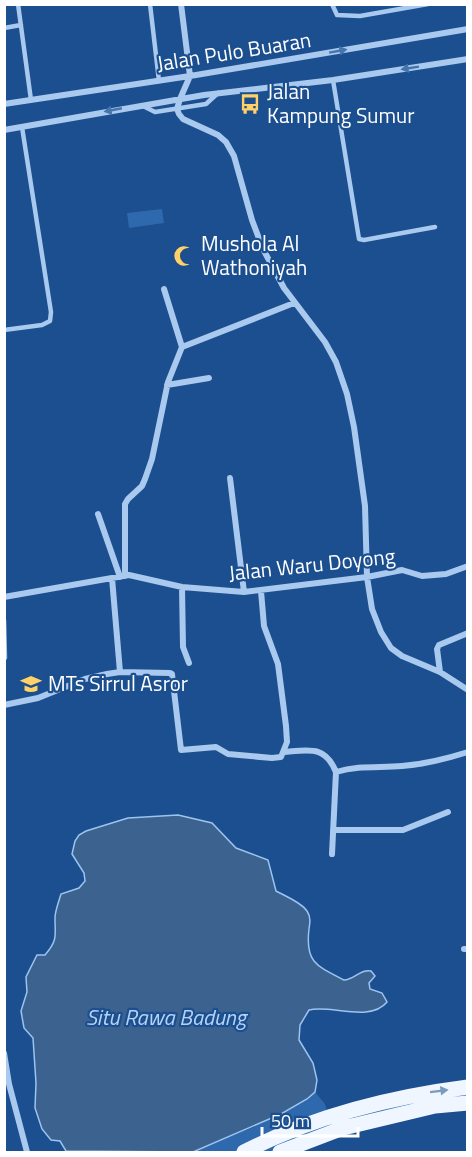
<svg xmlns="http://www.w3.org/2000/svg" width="472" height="1157" viewBox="0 0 472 1157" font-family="'Titillium Web',sans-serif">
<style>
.green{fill:#2e69ad}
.water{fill:#3c6290;stroke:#9cc4f0;stroke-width:1.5}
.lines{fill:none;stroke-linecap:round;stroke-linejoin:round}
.service{stroke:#a9c9ee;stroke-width:4.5}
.minor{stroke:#a9c9ee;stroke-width:6}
.primary{stroke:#f0f6ff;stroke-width:15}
.oneway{fill:#4674ac}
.oneway2{fill:#7b9ac1}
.labels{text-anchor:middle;stroke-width:4.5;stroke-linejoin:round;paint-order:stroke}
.street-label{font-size:21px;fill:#fff;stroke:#1b4f8f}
.poi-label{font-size:21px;fill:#fff;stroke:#1b4f8f;text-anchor:start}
.water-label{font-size:22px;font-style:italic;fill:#b5d3f5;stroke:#1b4f8f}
</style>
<rect width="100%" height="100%" fill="#1b4f8f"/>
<path class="green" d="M162,209L164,223L129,228L127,213Z
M467,1087V1103L435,1106L288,1152H193C228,1135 289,1118 315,1092L325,1104L328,1116Z"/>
<path class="water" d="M178,815L212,823L236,848L268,860L276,891C285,896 301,902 307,911C311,917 310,923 309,929C305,962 316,966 344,980C354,980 360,969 371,971L375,976L369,983L370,989L382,993L387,1002C370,1023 330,1004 309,1010L300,1025L299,1040L313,1063L317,1080L315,1092L307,1099L281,1114L193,1152L66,1151L60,1141L51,1140L42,1129L35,1108L36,1083L33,1038L24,1028L21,1011L27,992L26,977L37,955H45C58,940 55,936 55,918C55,911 59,901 61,894L79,888L85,881L84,873L72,854L75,841L79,835L86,831L128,818Z"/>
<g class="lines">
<path class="service" d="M18,4L31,100
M150,4L159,81
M332,4L337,15L360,16L428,4
M4,28L21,25
M333,80L359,239L364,240L435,227
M143,106L155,112L206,104L218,93
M4,330L42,325L50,321L51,312L22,127
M4,620L5,658"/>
<path class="minor" d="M181,4L190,76L180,99L177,109L179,114L183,119L218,135L226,142L234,156L252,220L263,249L284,288L325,342L336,362L347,394L354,427L365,506L367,577L372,609L381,632L391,648L402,656L440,672L468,690
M4,104L190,76L468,29
M4,130L204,95L333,80L468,59
M182,347L294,303
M167,385L209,378
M230,478L244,592
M98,514L120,577
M125,576V504L128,499L142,486L145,479L152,459L168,382L182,347L164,289
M112,578L120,672
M182,587L183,647L189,663
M4,597L129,575L182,587L244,592L367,577L402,570L422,576L446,574L468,566
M440,672L437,649L439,645L468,633
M4,705L38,698L85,679L107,674L120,672L170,673L172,674L181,750L216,747L228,754L272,758L281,757L287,742L286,726L278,664L264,626L261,591
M284,752C309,750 325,745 336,772L332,854
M336,772C359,765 380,768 402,766C425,764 446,759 468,752
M333,830H403L448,812
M464,949H468
M4,1053L9,1084L27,1152"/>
<path class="primary" d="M244,1152C314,1116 389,1097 468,1087
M280,1152L343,1128L435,1106L468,1103"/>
</g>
<defs><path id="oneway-solid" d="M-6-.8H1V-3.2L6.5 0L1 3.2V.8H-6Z" transform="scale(1.5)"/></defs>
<g class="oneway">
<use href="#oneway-solid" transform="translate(338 51) rotate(-10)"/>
<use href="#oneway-solid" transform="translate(410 68) rotate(171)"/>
<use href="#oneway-solid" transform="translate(113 110) rotate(169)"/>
</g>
<use class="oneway2" href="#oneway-solid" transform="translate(439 1091) rotate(-7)"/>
<defs>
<g id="bus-bare" transform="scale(1.62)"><path d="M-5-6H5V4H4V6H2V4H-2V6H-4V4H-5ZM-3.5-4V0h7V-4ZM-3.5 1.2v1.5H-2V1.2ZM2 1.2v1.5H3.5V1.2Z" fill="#ffd166" stroke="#1b4f8f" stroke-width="2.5" paint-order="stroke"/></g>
<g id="mosque-bare" transform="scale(1.62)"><path d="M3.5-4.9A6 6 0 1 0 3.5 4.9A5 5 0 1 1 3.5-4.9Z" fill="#ffd166" stroke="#1b4f8f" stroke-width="2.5" paint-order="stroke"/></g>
<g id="school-bare" transform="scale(1.62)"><path d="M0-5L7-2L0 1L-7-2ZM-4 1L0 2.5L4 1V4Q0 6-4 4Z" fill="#ffd166" stroke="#1b4f8f" stroke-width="2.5" paint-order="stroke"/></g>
</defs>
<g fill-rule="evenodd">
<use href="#bus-bare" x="250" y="104"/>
<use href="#mosque-bare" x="184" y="256"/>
<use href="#school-bare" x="31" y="684"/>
</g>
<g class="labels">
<g class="street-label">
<text transform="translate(234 52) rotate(-9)" y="7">Jalan Pulo Buaran</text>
<text transform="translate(312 565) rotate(-6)" y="7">Jalan Waru Doyong</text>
</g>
<g class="poi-label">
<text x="267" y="99">Jalan<tspan x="267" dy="24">Kampung Sumur</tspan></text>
<text x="201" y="251">Mushola Al<tspan x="201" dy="24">Wathoniyah</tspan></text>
<text x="48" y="691">MTs Sirrul Asror</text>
</g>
<g class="water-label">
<text x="166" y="1025">Situ Rawa Badung</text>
</g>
</g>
<rect width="472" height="1157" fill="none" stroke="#ffffff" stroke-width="12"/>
<path d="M262 1127v9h96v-9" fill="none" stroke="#ffffff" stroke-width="3"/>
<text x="271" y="1127" font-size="18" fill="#ffffff" stroke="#1b4f8f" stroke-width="4.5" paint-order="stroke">50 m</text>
</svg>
